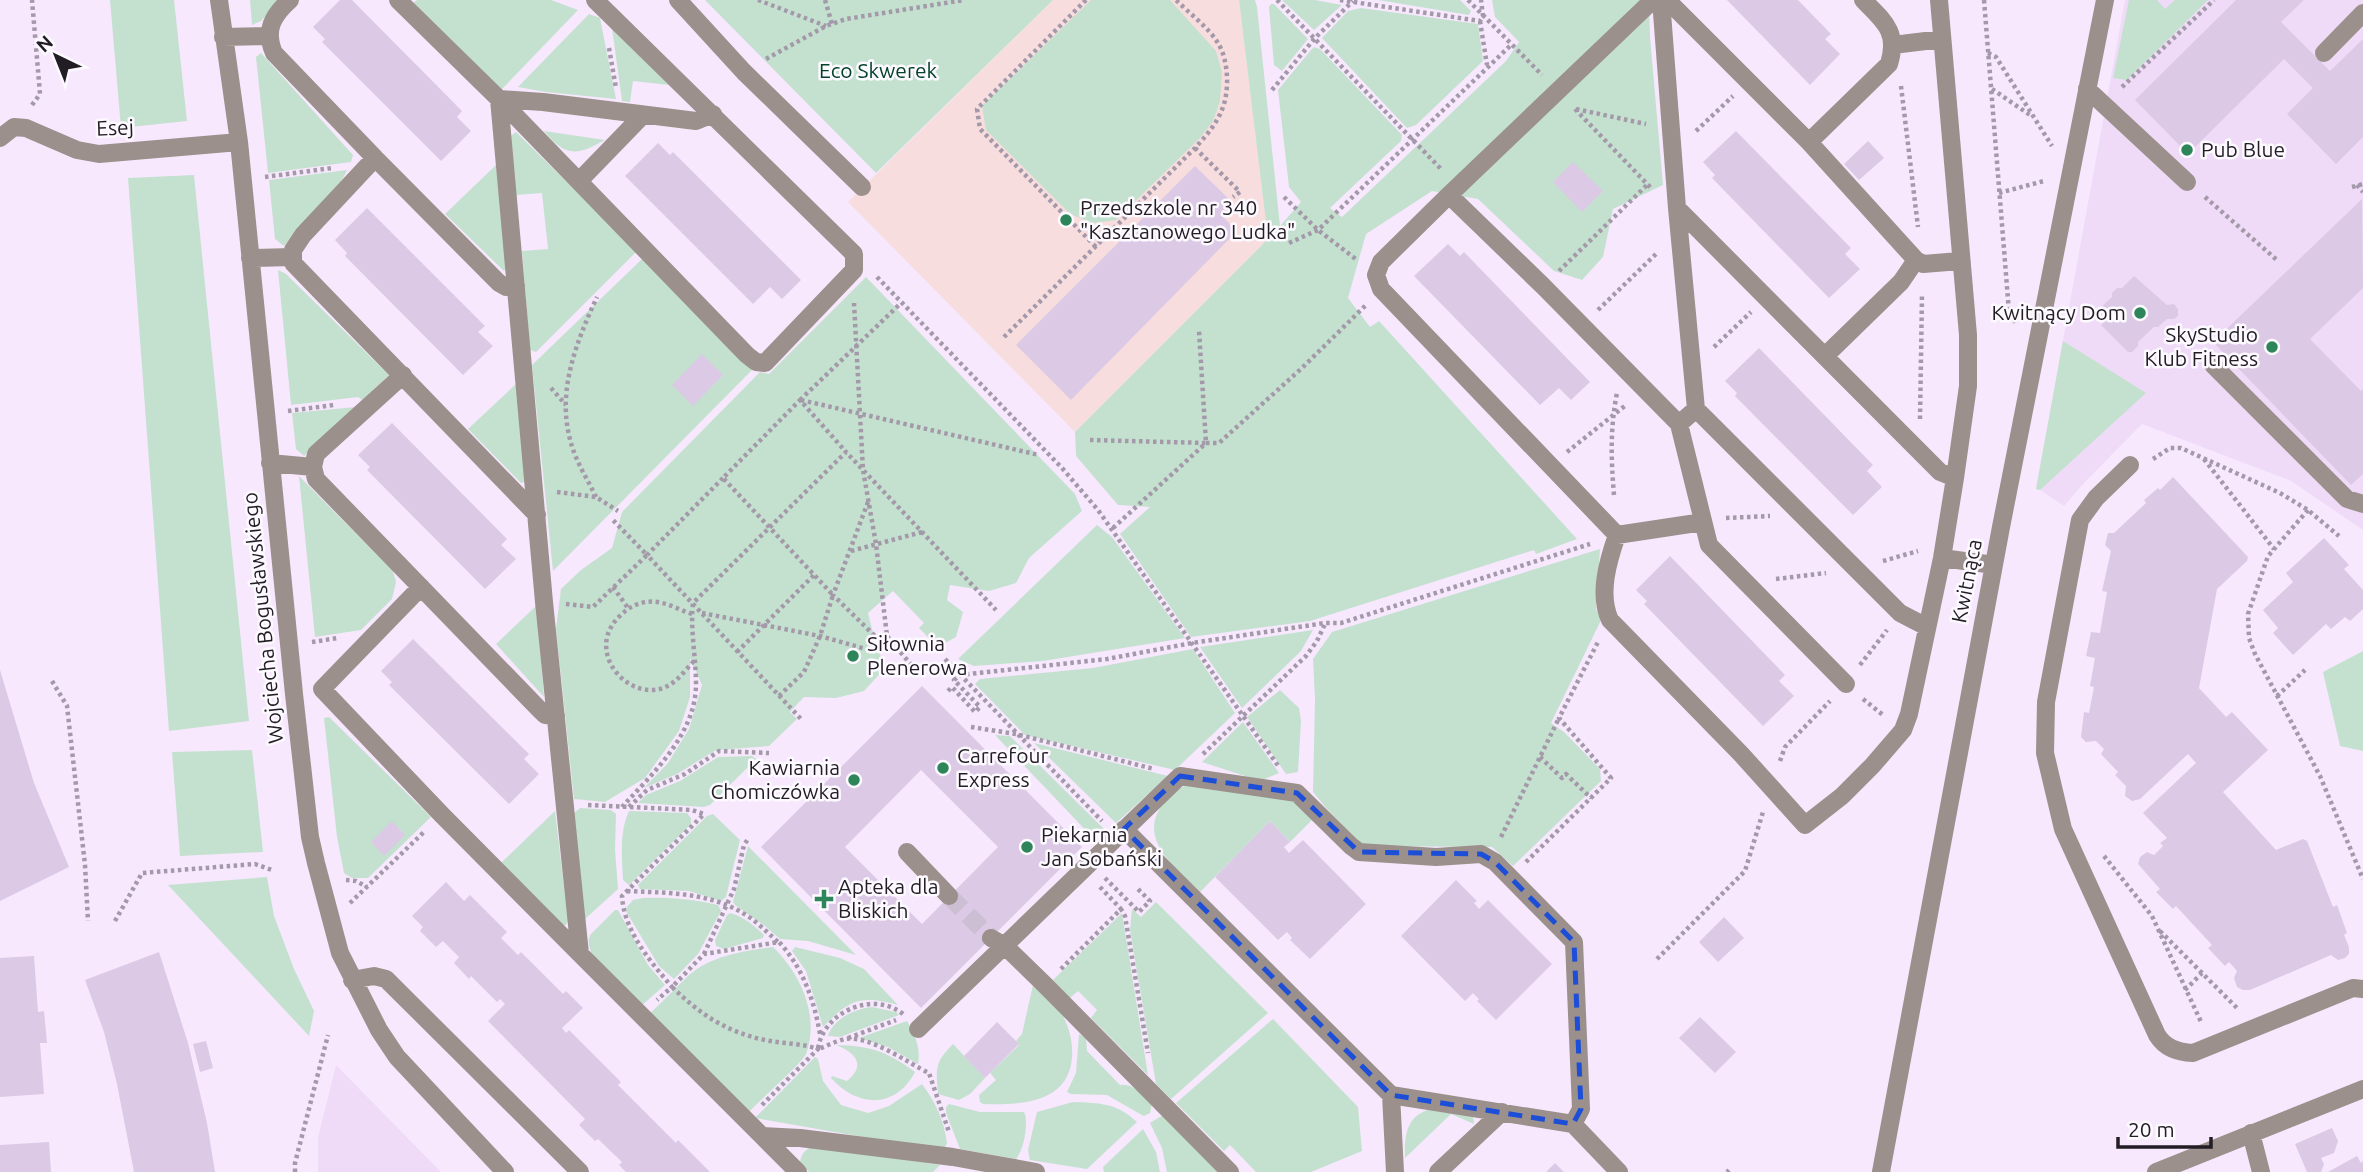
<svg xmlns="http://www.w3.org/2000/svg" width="2363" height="1172" viewBox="0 0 2363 1172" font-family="Ubuntu,sans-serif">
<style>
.built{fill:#efdbf8}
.education{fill:#f8dddf}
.green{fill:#c4e1d0}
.building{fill:#dcc9e5;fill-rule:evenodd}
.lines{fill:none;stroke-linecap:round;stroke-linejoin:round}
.minor-tunnel{stroke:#ccbfd3;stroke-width:18;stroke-dasharray:18 9;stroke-linecap:butt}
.path{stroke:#a499a9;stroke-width:4.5;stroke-dasharray:3.5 3.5;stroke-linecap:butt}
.minor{stroke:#9b908b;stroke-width:18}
.marked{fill:none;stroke:#1d4ed8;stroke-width:5;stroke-dasharray:14 9;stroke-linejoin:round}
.poi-dot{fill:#2e8559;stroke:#fdfaff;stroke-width:2.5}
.labels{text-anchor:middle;stroke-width:5;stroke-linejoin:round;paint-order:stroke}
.park-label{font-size:21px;fill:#034128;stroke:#fdfaff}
.street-label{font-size:21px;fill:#221d25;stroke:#fdfaff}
.poi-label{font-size:21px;fill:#221d25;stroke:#fdfaff;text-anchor:start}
</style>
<rect width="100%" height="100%" fill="#f7e8fe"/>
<path class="built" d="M2125,0H2363V530L2291,481L2142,424L2084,483L2064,506L2040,490L2036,489Z
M336,1065L441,1172H318V1137Z"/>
<path class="education" d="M1053,0H1239L1268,239L1075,432L848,202Z"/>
<path class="green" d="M110,0H174L187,121L121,128Z
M250,0H280L261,21L252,25Z
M417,0H551L578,10L501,90L413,3Z
M705,0H1053L876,173Z
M1091,0H1170L1216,51L1222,72L1220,101L1213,121L1200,138L1116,220L1093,223L1070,214L986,130L982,106Z
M1239,0H1255L1257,7L1280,226L1301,202L1289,187L1278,90L1311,50L1314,47L1320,49L1402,135L1401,141L1330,208L1342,217L1506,61L1519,42L1495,17L1492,0H1649L1650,37L1663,185L1613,209L1603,257L1582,280L1554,271L1478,199L1432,191L1366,234L1348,298L1370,327L1379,321L1577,539L1536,554L1534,550L1310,621L1191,637L1120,534L1150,507L1118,505L1076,456L1075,432L1268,239Z
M1282,0H1315L1342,5L1314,30Z
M1378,0H1460L1471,11L1469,15Z
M2129,0H2157L2165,9L2175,0H2208L2127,80L2113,78Z
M1271,4H1274L1308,39L1282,71L1274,65L1269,7Z
M1361,8L1478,24L1483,61L1416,125L1407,128L1322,38L1348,11Z
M589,14L600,18L616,99L546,92L518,87Z
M612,28L669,85L633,81L630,102L622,101Z
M261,53L353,155L351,162L268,173L256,57Z
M544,131L605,140C577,156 565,157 544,131Z
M516,132L637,251L536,352L530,350L522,251L548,249L542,193L516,195L511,136Z
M496,165L506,268L504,271L445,214Z
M347,170L342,180L284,246L275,239L269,180Z
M194,175L249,721L169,731L128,178Z
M642,259L753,369L553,571L532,365Z
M278,270L286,274L389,375L362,400L358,397L291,405Z
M866,277L1075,494L1082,511L1029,558L1016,583L989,591L950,585L947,600L963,612L956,637L940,646L935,644L919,628L924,623L893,591L868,613L874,637L885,668L864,691L836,698L804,697L790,712L797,719L769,746L716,750L677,774L644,788L668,763L689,729L702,685L690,658V697L679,731L645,778L605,802L574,799L556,629L561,589L581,570L612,548L622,512L760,372L769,374Z
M2063,341L2146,393L2040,490L2036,489Z
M516,384L525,478L524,482L521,483L468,429Z
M356,407L304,456L296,449L292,413Z
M299,476L393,571L396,582L392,599L361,630L315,637Z
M1097,525L1112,537L1185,638L1043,661L974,666L958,659Z
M1600,549L1596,610L1604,614L1551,723L1564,732L1600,769L1601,781L1513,866L1492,847L1363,846L1327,809L1313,792L1315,700L1313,659L1332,632Z
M537,605L544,697L496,644Z
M1313,630L1301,651L1242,708L1200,647Z
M1193,649L1235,713L1175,770L1025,735L975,684L980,679L1093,668Z
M2363,651V751L2340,746L2323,672Z
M1280,690L1299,708L1301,721L1298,772L1286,774L1247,717Z
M329,717L431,817L368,878H352L344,873L337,837L324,718Z
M1243,722L1279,773L1260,781L1202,762Z
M995,735L1010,736L1104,829L1094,839Z
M1034,743L1168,776L1116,823Z
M252,750L263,852L180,856L172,752Z
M752,756L756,759L710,805L704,807L638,803L646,795L680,781L718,757Z
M1193,783L1292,800L1313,819L1290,842L1270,821L1200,892C1177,868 1137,841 1162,805C1170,793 1180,787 1193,783Z
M580,808L611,810L616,814L615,849L618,889L585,919L574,813Z
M555,811L568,921L566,925H562L501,863Z
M629,811L687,813L691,818V824L629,885L623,880C622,856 619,833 629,811Z
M713,814L740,840L726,897L721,901L689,891L640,889L638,885L707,816Z
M748,846L749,847L856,955L808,941L780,939L765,926L735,905L733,902Z
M267,877L274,916L294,969L314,1011L309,1036L168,885Z
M643,898C669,897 693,899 718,905L721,911L698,954L674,979L659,966L627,913L626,908L633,900Z
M1156,902L1268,1013L1171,1099L1156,1084L1130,930L1132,909L1141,917Z
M615,910H618L648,965L665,985L641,1006L591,952C589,946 587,940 591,934Z
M730,913C743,916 755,926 764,935L763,938L724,949L716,946L715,940L727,915Z
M1122,913L1148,1075L1091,1018L1097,1010L1078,991L1070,998L1053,980Z
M773,947C801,974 820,1017 806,1054C803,1062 757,1103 749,1112L649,1014C663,1002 672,991 685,979C707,956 743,951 773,947Z
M795,947L840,958L864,969L898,1005C861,995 850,999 823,1027L806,971L792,951Z
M1033,985C1043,995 1057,1005 1063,1016C1070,1030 1073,1043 1072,1058C1068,1104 1019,1105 983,1104L980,1102L979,1095L996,1080L990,1073L1019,1045L1016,1041L1022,1034Z
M872,1007L896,1012L899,1015L840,1037L828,1036C834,1018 855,1009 872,1007Z
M1273,1019L1358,1107L1362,1151L1311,1172H1256L1230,1145L1224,1151L1176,1103Z
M907,1021C915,1036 921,1047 918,1064L888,1047L859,1038Z
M1079,1034L1086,1038L1087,1051L1120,1085C1134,1083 1142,1095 1152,1104L1150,1113L1144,1116L1140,1114L1107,1095L1071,1094L1067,1092L1076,1073Z
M953,1044L985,1078L970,1094L959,1100L938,1094C936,1069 934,1063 953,1044Z
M836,1045C871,1046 886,1051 915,1072C895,1110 857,1107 831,1078L832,1076L847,1081C867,1065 855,1052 836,1045Z
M815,1057L818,1059L823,1081L841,1105L868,1113L889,1106L922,1084C936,1103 944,1120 947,1143L943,1151L755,1118Z
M1073,1102C1100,1103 1117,1103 1137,1122L1087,1169L1030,1160L1028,1150L1037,1112Z
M949,1104L980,1112H1024C1029,1122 1024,1150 1016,1159L960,1149L946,1113V1107Z
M1436,1108L1473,1115L1474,1124L1451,1114L1405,1158C1404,1133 1407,1113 1436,1108Z
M1163,1115L1220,1172H1167L1162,1148L1150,1123Z
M1143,1129L1156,1152L1160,1172H1104L1103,1167Z
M814,1146L940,1165L933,1172H809L800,1163C801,1154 805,1149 814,1146Z"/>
<path class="building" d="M340,0H352L462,111L457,117L471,131L441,161L322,42L325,39L313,27Z
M1727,0H1798L1831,34L1825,39L1840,54L1810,85Z
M2236,0H2304L2281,22L2330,71L2363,39V137L2336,164L2287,114L2313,88L2284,59L2188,154L2135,100Z
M1736,131L1851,248L1845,254L1860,269L1829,298L1712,178L1715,175L1703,162Z
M1868,141L1884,158L1859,180L1844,164Z
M658,143L670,155L673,152L801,280L782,299L770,287L753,304L625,176Z
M1573,162L1603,191L1582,212L1553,182Z
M1195,166L1232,202L1220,214L1237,231L1071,400L1016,345Z
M2362,199L2363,288L2310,339L2361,391L2363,389V474L2351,485L2213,342Z
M367,208L485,326L478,332L493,346L463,375L345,256L347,253L335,240Z
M1448,244L1460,256L1464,252L1590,382L1571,400L1559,388L1540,405L1414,276Z
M2134,276L2167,305L2174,304L2178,309V316L2174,319H2167L2158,327H2154L2138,342V346L2132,352H2128L2101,325L2109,318L2099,309L2112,297V293L2117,288H2122Z
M1759,348L1873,465L1867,471L1882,487L1853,515L1735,396L1737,393L1725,381Z
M702,354L723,375L693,406L672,385Z
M392,423L507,539L501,545L516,559L485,589L367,470L370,467L358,455Z
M2173,477L2248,557L2247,561L2217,589L2199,688L2226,717L2232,712L2268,750L2223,792L2276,850L2303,839L2307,841L2333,907L2337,905L2347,933L2344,935L2349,947V954L2345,958L2338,960L2331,955L2250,990H2243L2237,987L2234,978L2237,971L2229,962L2225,966L2208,948L2212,945L2176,906L2173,909L2156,892L2160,889L2138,864L2140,857L2147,852L2154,855L2163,846L2160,843L2167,838L2143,813L2196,763L2188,754L2140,799L2132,801L2125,796L2126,786L2115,775L2118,772L2101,754L2104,749L2096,741L2086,742L2081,737L2084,712L2089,713L2094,687L2090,686L2095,658L2086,656L2091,632L2100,633L2107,592L2102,591L2111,551L2105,545L2108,533H2114L2146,503L2144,500L2158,488L2160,490Z
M2324,538L2349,565L2344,569L2363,590V609L2350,621L2345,617L2331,629L2326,624L2293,655L2273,633L2278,628L2263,610L2293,582L2286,573Z
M1670,556L1785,675L1779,681L1794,696L1763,726L1644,604L1647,601L1636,590Z
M413,639L529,754L524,759L539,774L509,804L389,685L392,682L381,671Z
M0,670L34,783L69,867L0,901Z
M922,686L1082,847L921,1008L761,847ZM921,770L998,847L922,924L845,847Z
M392,821L405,835L384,856L371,842Z
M1270,821L1290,842L1284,847L1289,853L1303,840L1366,904L1310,959L1290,940L1292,938L1287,932L1278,940L1215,877Z
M1456,880L1477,901L1474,903L1479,909L1488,900L1552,964L1496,1020L1477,1001L1479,999L1473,993L1465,1001L1401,936Z
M446,882L464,901L470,895L507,932L501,938L518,955L521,952L563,994L566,991L583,1008L562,1028L566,1033L569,1030L621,1082L618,1085L676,1143L678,1140L710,1172H626L619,1165L622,1162L598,1139L595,1141L579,1125L585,1119L488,1021L505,1004L500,999L497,1002L471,976L469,979L454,963L459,957L443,941L436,947L420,931L423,927L412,916Z
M1724,917L1744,938L1718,962L1699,942Z
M159,952L188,1043L207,1123L215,1172H134L117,1084L104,1032L85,980Z
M34,956L38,1012L44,1011L47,1043H40L44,1094L0,1097V958Z
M1700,1017L1736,1052L1715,1073L1679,1038Z
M997,1022L1019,1044L985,1078L964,1056Z
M206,1041L213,1068L200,1072L193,1044Z
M2332,1128L2338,1141L2334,1153L2321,1158L2324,1164L2321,1172H2307L2295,1144Z
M49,1142L51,1172H0V1145Z
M2357,1156L2361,1163L2363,1161V1172H2328Z
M1555,1163L1564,1172H1546Z"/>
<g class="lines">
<path class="minor-tunnel" d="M949,896L991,938"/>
<path class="path" d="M758,0L826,26
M825,0L832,24
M1086,0L977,109L980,129L1096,247
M1277,0L1442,170
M1340,0L1480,21L1483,16L1481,0
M1468,0L1542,75
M1984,0L2009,312L2017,325
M1480,21L1487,65
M609,48L616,88
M1988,53L1996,57L2052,146
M766,59L826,26L846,19L964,0
M1901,86L1918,227
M2122,87L2214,0
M1992,89L2030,115
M1272,90L1315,38L1353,1
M32,105L40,94L32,0
M1575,109L1651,188
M1576,109L1646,124
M1696,131L1733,96
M1195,148L1240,192L1233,197
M265,177L332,168
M2357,185L2363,192
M2352,187L2363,184
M1999,193L2044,181
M1284,197L1318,230L1357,260
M2205,197L2278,261
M1289,243L1318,230L1511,45
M1559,271L1648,184
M877,277L1062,468L1098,510L1279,767
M854,303L863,470L876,544L887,636
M1598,310L1657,253
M1004,337L1195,148C1205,137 1215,126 1221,112C1230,93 1229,61 1218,43C1208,27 1189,13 1176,0
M1714,347L1751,312
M551,388L566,405
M800,400L901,303
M801,400L1039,455
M288,411L334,405
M1920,419L1922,295
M1090,440L1206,443L1199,331
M1567,452L1626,405
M2153,459L2170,448H2181L2280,493L2308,510L2339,536
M2204,459L2274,549
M723,478L647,555L802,720
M557,492L596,497L618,511
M1614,495C1611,460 1610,428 1617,393
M596,497C588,480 576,462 571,443C556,392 576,343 597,297
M868,502L833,595L881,642L887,636L918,673
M2308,510L2268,556L2248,614L2249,638L2255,654L2320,776L2363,879
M1726,518L1770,516
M1113,528L1206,443H1219L1302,368L1366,305
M851,551L922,532
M1883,561L1918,551
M1776,579L1826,573
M613,587L628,608
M566,604L593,607L647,555L611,518
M702,613L820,636L873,651
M692,614C682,611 672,605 662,603C647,599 632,604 622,614C579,651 633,709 671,684C680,678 687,668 694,661
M312,642L338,638
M737,652L814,575
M945,659L1102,821
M1860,665L1887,630
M52,681L67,706L85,865L88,921
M948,691L952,687L975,712L980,707L954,680L960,675L1107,659L1192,643L1325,623H1341L1590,544
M779,696L804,672L820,636L833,595L723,478L800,400L846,452
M2277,696L2305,670
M1863,699L1883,715
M971,727L1016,734L1154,769
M1203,754L1306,656L1317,641L1325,624
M1540,757L1562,778L1566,774L1591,798
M1780,761L1785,747L1830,701
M588,805L692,810L704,814L622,896C624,931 650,961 672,987L657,1000
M622,807C653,773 696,734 696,684C696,657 690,630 693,603L846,452L996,610
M629,807L647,790L685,774L719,751L769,753
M1501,837L1559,718
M2104,856L2152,916L2202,1024
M1526,862L1611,778L1559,718L1598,642
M1105,878L1139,912L1150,901L1136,887
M346,880L356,881L367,887
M1100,887L1121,909
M627,891C669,893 713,892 749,917C759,924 768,933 778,942
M350,903L425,831
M115,921L142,873L255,864L272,870
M2160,931L2238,1009
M704,954L734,889L744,845L748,839
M1657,959L1745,871L1763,812
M1061,969L1121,909L1125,916L1148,1053
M2185,990L2202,973
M903,1014C873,990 823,1012 818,1049C827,1046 836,1041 845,1039C870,1035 908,1063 929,1073L949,1132
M848,1038L896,1020
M762,1105L818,1049C801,1043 783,1044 765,1040C726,1032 700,1014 672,987L704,954L779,942C803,968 814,1000 820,1034
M295,1172V1163L328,1035
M1727,1172L1729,1170"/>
<path class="minor" d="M219,0L239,142L294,694L310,837L316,863L340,953L379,1030L397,1057L505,1172
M290,0C273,15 264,30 274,53L375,158L303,235L293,250V263L537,515
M398,0L499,99L543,102L696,121L713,114
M678,0L744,72L862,187
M1661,0L1677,208L1696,409L1679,424
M1667,0L1809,142L1916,260L1923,264L1960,261
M223,37L269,36
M1893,45L1942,39
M2324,53L2363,13
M2087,89L2187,182
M499,99L544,602L580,954L762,1136L800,1138L953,1157L1036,1172
M499,99L747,355L756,362L765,363L854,270V254L595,0
M0,138L14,127L26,128L77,150L99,154L239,142
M1809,142L1889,64C1899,32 1884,21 1863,0
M375,158L499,283L506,287L516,286
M579,181L643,115
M1449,195L1653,0
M1677,208L1940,472L1955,478
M250,258L293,257
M1825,356L1901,282L1916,260
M2213,365L2347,499L2363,504
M1696,409L1900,613L1927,627
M270,463L313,467L316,479L538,708L545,715L556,716
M2130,465L2096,498L2080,520L2046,702L2045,753L2063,829L2157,1035C2165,1048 2177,1052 2193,1053L2353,988L2363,989
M313,467L316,454L403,375
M1703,522L1617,535L1381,289L1376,275L1381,262L1449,195L1543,286L1679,424L1709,545L1846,684
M1617,535C1608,561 1598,594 1610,620L1741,754L1805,825L1842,796L1872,766L1903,730L1909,714L1942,558L1955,478L1968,386V335L1939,0
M1942,558L1994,565
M421,587L322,689L442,815L580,954
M1124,829L1391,1095L1395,1172
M907,852L949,896
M991,938L1005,946L1045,985L1230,1172
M352,980L374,976L386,979L580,1172
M918,1029L1180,776L1297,793L1351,846L1359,852L1436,857L1481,854L1495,862L1574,942L1581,1109L1573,1124
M1391,1095L1573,1124L1619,1172
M2251,1133L2261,1172
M762,1136L798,1172
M1438,1172L1502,1112
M1881,1172L2001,527L2105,0
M2156,1172L2363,1089"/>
</g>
<path class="marked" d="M1180,776L1297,793L1359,852L1481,854L1495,862L1574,942L1581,1109L1573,1124L1391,1095L1124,829Z"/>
<g class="poi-dot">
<circle cx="2187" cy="150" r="7"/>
<circle cx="1066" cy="220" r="7"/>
<circle cx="2140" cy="313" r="7"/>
<circle cx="2272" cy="347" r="7"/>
<circle cx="853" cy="656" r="7"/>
<circle cx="943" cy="768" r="7"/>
<circle cx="854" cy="780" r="7"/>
<circle cx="1027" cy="847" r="7"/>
<path d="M820.5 888.5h7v7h7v7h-7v7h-7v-7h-7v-7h7z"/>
</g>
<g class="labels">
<g class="park-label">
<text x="878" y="78">Eco Skwerek</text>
</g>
<g class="street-label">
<text transform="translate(115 128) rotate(-2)" y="7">Esej</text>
<text transform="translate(1967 581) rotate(-79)" y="7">Kwitnąca</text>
<text transform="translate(263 618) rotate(-96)" y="7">Wojciecha Bogusławskiego</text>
</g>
<g class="poi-label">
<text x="2201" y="157">Pub Blue</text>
<text x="1080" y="215">Przedszkole nr 340<tspan x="1080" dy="24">"Kasztanowego Ludka"</tspan></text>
<text x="2126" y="320" text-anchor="end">Kwitnący Dom</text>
<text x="2258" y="342" text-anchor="end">SkyStudio<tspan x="2258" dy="24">Klub Fitness</tspan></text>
<text x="867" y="651">Siłownia<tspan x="867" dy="24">Plenerowa</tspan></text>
<text x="957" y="763">Carrefour<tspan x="957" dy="24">Express</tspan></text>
<text x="840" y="775" text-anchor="end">Kawiarnia<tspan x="840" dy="24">Chomiczówka</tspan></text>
<text x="1041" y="842">Piekarnia<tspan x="1041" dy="24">Jan Sobański</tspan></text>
<text x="838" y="894">Apteka dla<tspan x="838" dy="24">Bliskich</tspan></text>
</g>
</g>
<g transform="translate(56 56) rotate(317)" stroke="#fdfaff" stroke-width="5" paint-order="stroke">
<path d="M0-5L12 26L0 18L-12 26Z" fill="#221d25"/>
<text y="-10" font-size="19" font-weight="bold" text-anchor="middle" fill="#221d25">N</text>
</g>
<path d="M2118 1137v10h93v-10" fill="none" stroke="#221d25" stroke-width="3.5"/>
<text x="2128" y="1137" font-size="21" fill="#221d25" stroke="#fdfaff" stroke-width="5" paint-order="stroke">20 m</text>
</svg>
